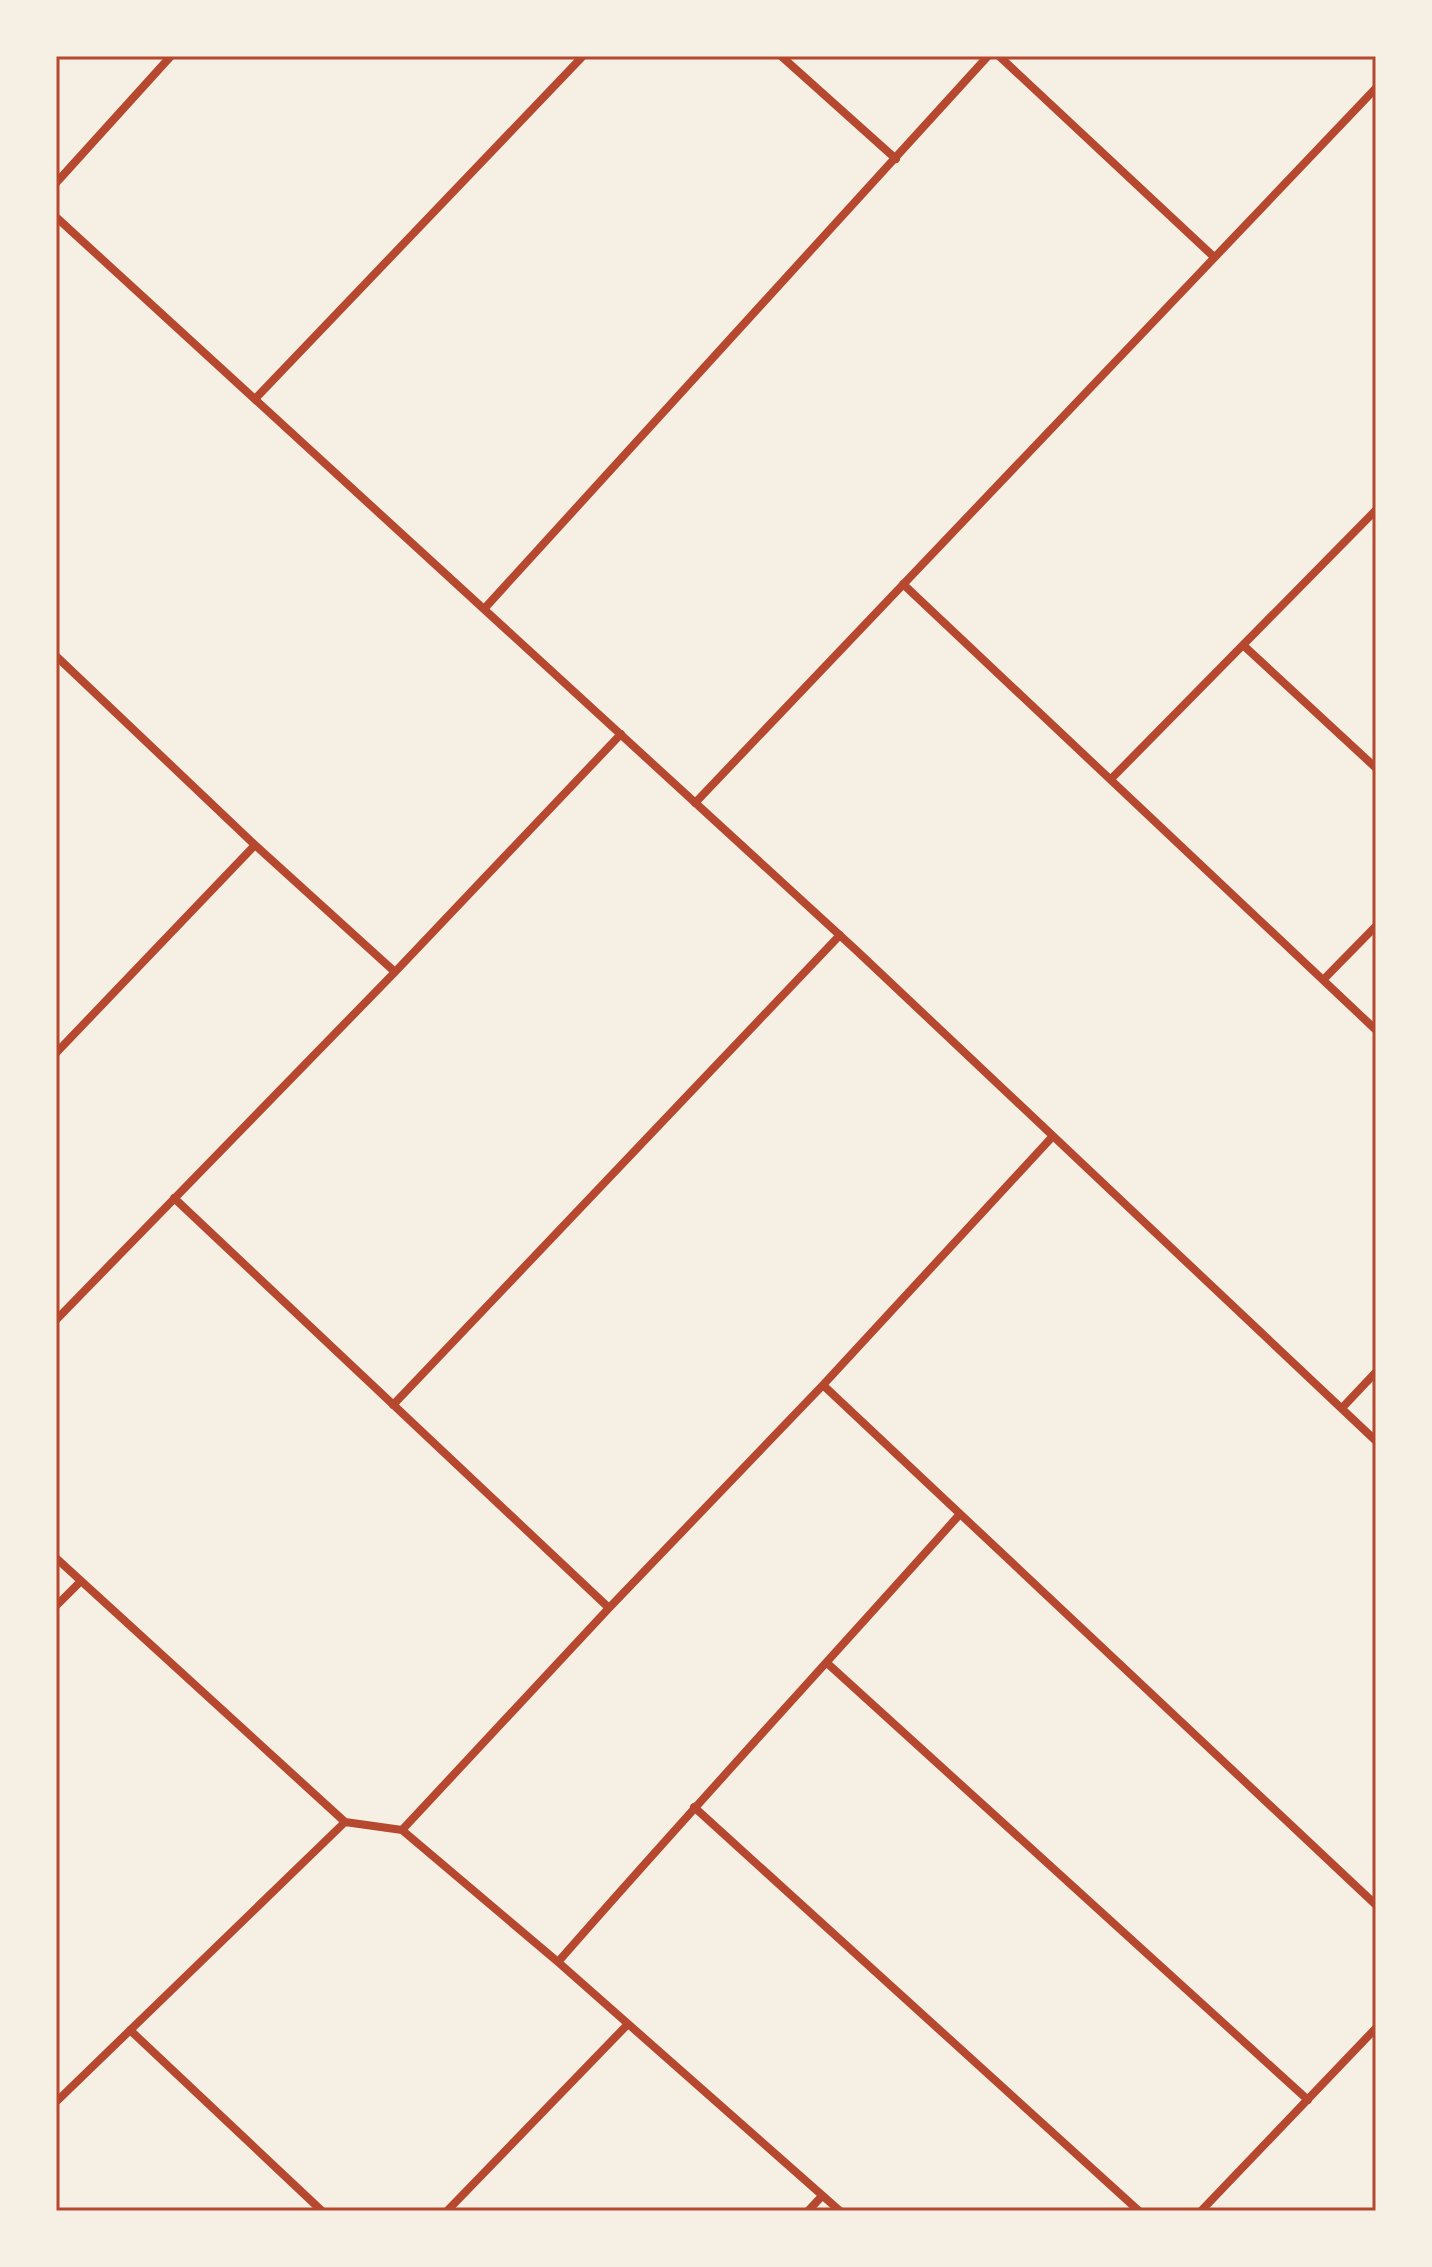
<svg xmlns="http://www.w3.org/2000/svg" width="1432" height="2267" viewBox="0 0 1432 2267" font-family="'Space Grotesk',sans-serif">
<style>
.lines{fill:none;stroke-linecap:round;stroke-linejoin:round}
.minor{stroke:#b5482f;stroke-width:8}
.neatline{fill:none;stroke:#b5482f;stroke-width:3}
</style>
<rect width="100%" height="100%" fill="#f6efe4"/>
<g class="lines">
<path class="minor" d="M781,56L896,159
M999,56L1214,257
M56,183L171,56
M56,217L857,951L1376,1441
M255,399L583,56
M903,584L1376,1030
M484,609L988,56
M1243,645L1376,768
M56,656L255,845L395,972
M1111,779L1376,510
M695,803L1376,88
M1323,980L1376,926
M56,1053L255,845
M174,1198L609,1608
M56,1320L395,972L621,734
M823,1385L1376,1905
M393,1405L840,935
M1342,1408L1376,1372
M56,1558L345,1822L402,1830L609,1608L823,1385L1053,1136
M56,1606L81,1581
M827,1663L1308,2100
M694,1807L1139,2211
M402,1830L558,1962L840,2211
M558,1962C690,1811 826,1664 960,1514
M130,2030L322,2211
M56,2102L345,1822
M447,2211L628,2024
M808,2211L822,2196
M1201,2211L1376,2028"/>
</g>
<rect width="1432" height="2267" fill="none" stroke="#f6efe4" stroke-width="116"/>
<rect x="58" y="58" width="1316" height="2151" class="neatline"/>
</svg>
